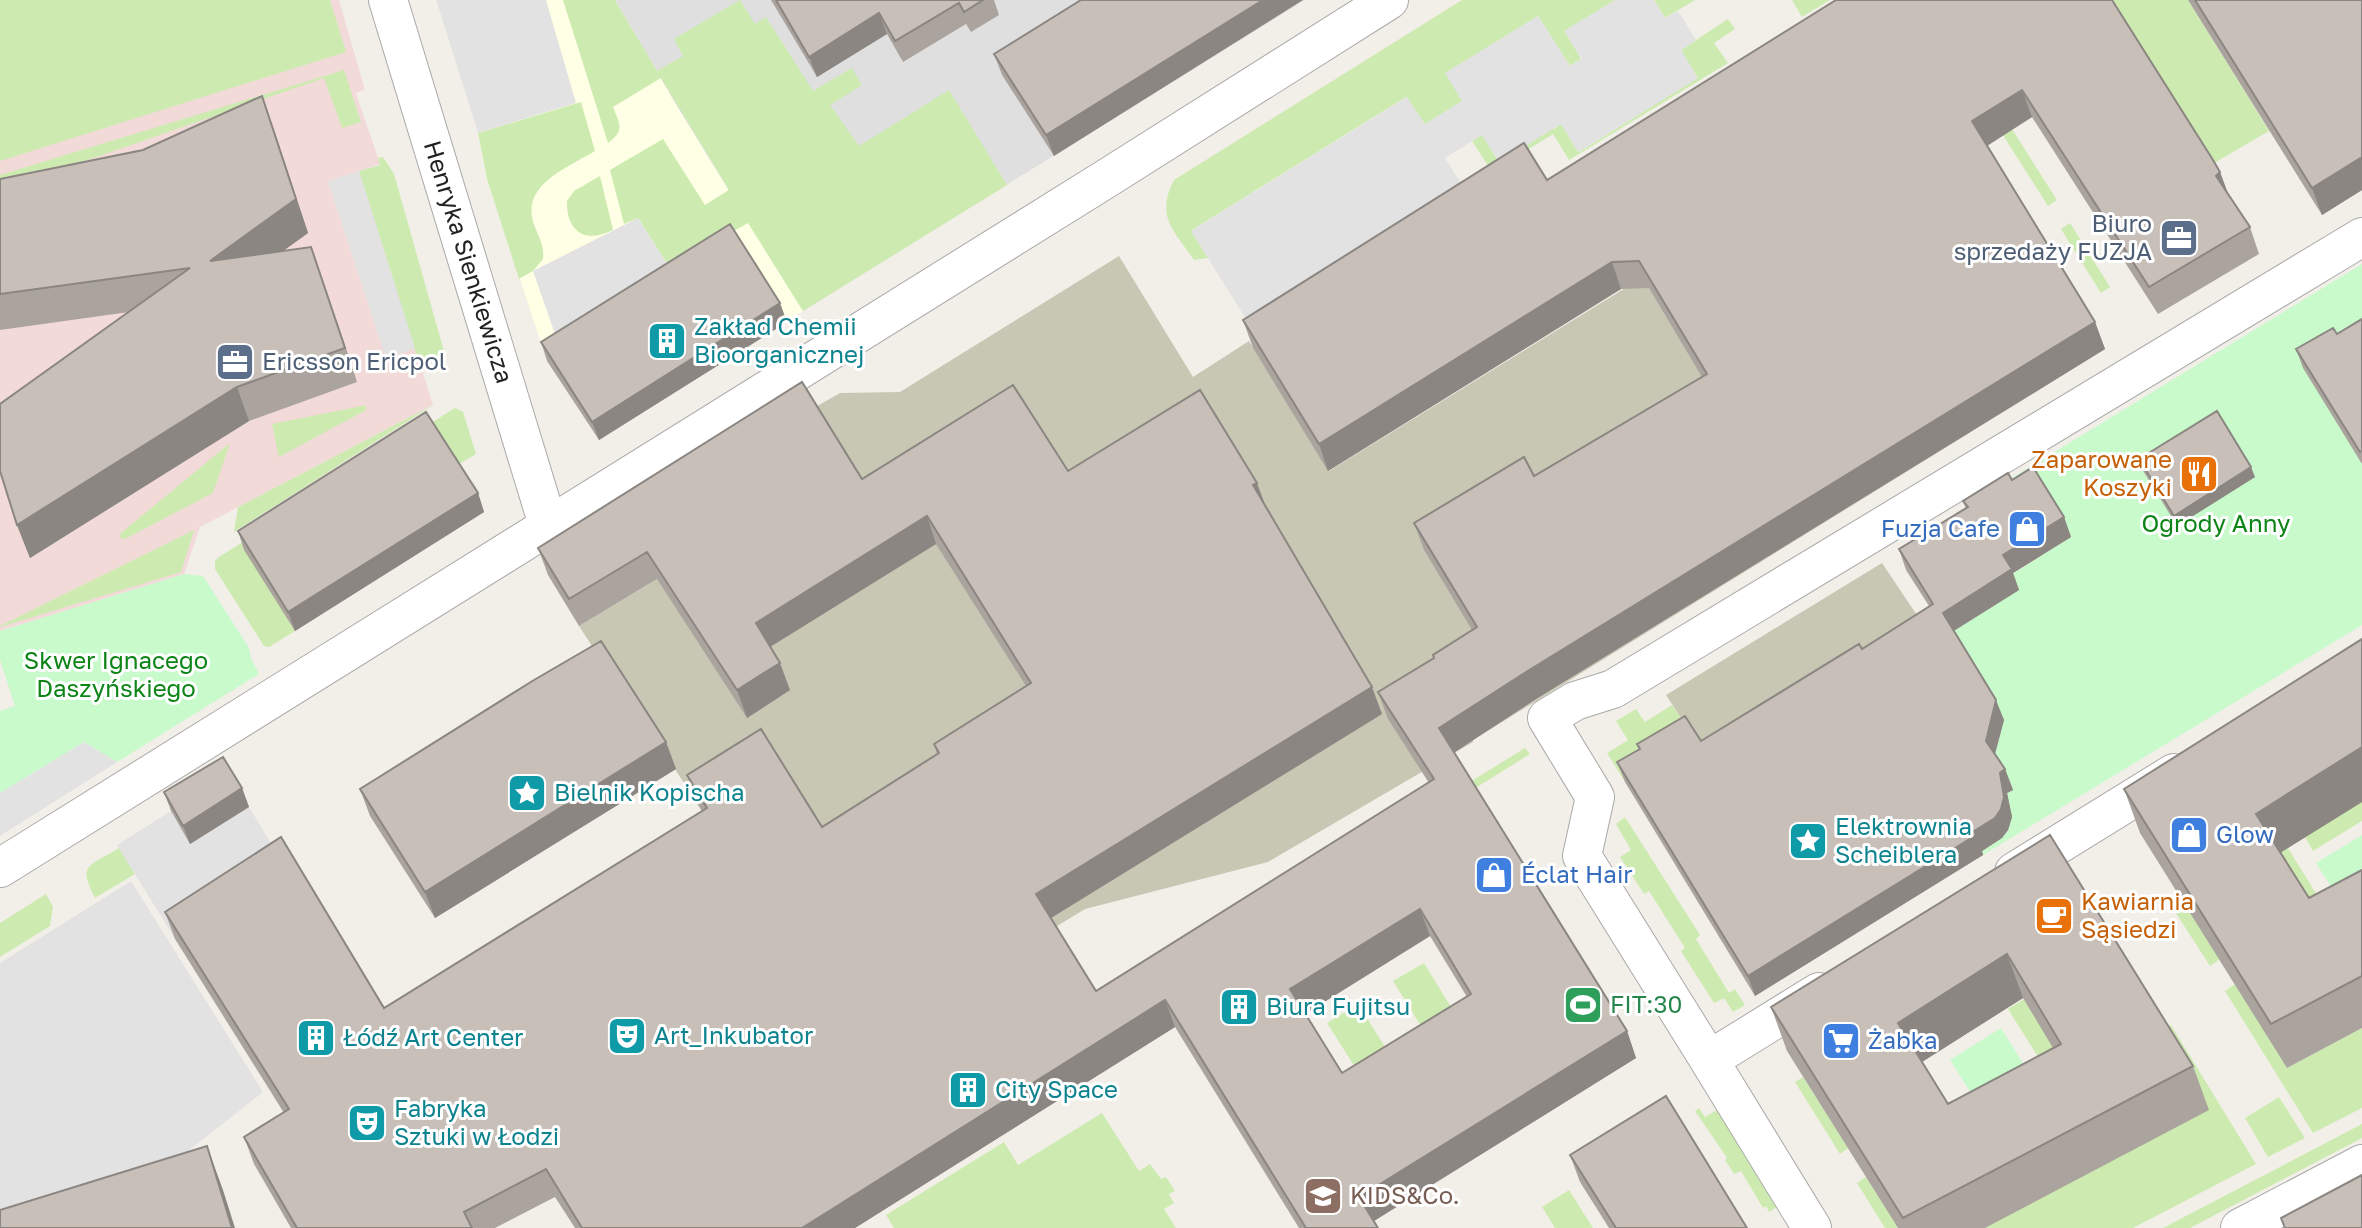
<svg xmlns="http://www.w3.org/2000/svg" width="2362" height="1228" viewBox="0 0 2362 1228" font-family="'Golos Text',sans-serif">
<style>
.residential{fill:#e0dfdf}
.commercial{fill:#f2dad9}
.education{fill:#ffffe5}
.construction{fill:#c7c7b4}
.grass{fill:#cdebb0}
.park{fill:#c8facc}
.parking{fill:#e2e2e2}
.lines{fill:none;stroke-linecap:round;stroke-linejoin:round}
.minor-casing{stroke:#a9a9a9;stroke-width:40}
.minor{stroke:#fff;stroke-width:38}
.wall{fill:#aba49e;fill-rule:evenodd}
.shaded-wall{fill:#8b8681}
.building{fill:#c7bfb8;stroke:#8b8681;stroke-width:2;fill-rule:evenodd}
.labels{text-anchor:middle;stroke-width:6;stroke-linejoin:round;paint-order:stroke}
.service-label{font-size:24px;fill:#4e5e75;stroke:#fff;text-anchor:end}
.street-label{font-size:24px;fill:#222;stroke:#fff}
.culture-label{font-size:24px;fill:#0d838f;stroke:#fff;text-anchor:start}
.food-label{font-size:24px;fill:#c56008;stroke:#fff;text-anchor:end}
.park-label{font-size:24px;fill:#0c8416;stroke:#fff}
.shop-label{font-size:24px;fill:#366cbe;stroke:#fff;text-anchor:start}
.leisure-label{font-size:24px;fill:#27864d;stroke:#fff;text-anchor:start}
.education-label{font-size:24px;fill:#785e54;stroke:#fff;text-anchor:start}
</style>
<rect width="100%" height="100%" fill="#f2efe9"/>
<path class="residential" d="M615,0H1305L803,311L675,103Z"/>
<path class="commercial" d="M0,0H339L365,90L356,93L380,164L360,171L433,405L200,527L184,574L0,631Z"/>
<path class="education" d="M436,0H615L675,103L803,311L599,440L547,361L487,179L478,133Z"/>
<path class="construction" d="M1946,90L2105,349L1473,740V742L1268,862L1085,909L853,1050L611,668L607,669L579,626L846,465L812,409L840,393L900,392L1119,256L1193,377L1249,341L1329,471Z
M1882,563L1929,633L1709,761L1666,695Z"/>
<path class="grass" d="M0,0H330L346,52L0,161Z
M563,0H615L657,71L683,56L674,39L740,0L755,24L766,17L813,91L852,68L862,85L830,105L859,146L949,90L1007,185L803,311L748,223L669,267L638,218L624,224L610,170L663,139L705,205L729,190L661,78L613,107C620,125 625,130 608,143Z
M1462,0H1615L1565,31L1581,59L1570,66L1538,16L1446,73L1462,101L1424,125L1406,97L1192,230L1208,258L1194,260C1174,230 1155,217 1174,180Z
M1654,0H1695L1665,18Z
M1792,0H1830L1802,17Z
M2105,0H2188L2269,131L2209,166Z
M1728,19L1735,29L1714,43L1728,63L1569,160L1553,134L1492,172L1472,141L1482,134L1554,129L1561,124L1579,152L1697,78L1681,50Z
M344,70L361,122L342,128L324,78L56,171L0,205V175Z
M581,102L595,151C571,166 526,182 532,217C535,232 545,243 543,259L533,271L519,279L487,179L478,133Z
M2003,115L2057,200L2048,206L1994,121Z
M383,157L394,174L446,358L420,366L359,171L380,165L378,158Z
M600,176L613,230C586,244 566,232 567,201L574,191Z
M2070,223L2110,287L2101,293L2061,229Z
M433,405L234,532L238,507Z
M362,406H366V410L279,457L272,424Z
M455,408L463,412L476,454L456,466L342,479Z
M230,443L213,493L125,539L120,537L121,533Z
M315,496L245,550L295,631L269,647L264,646L215,569V561L219,557Z
M194,530L181,572L0,627V626Z
M1672,705L1693,736L1625,782L1607,753L1628,740L1616,721L1636,709L1645,722Z
M1525,748L1530,754L1309,892L1305,884Z
M2362,801V821L2313,851L2305,837Z
M1625,817L1700,935L1696,939L1729,993L1735,989L1745,1005L1733,1012L1724,998L1714,1003L1681,951L1685,948L1649,891L1644,894L1620,857L1631,850L1616,824Z
M119,848L135,874L95,898C77,863 89,867 119,848Z
M2288,848L2317,895L2301,904L2272,857Z
M46,894L53,907L50,926L0,957V923Z
M2185,905L2220,959L2210,966L2174,910Z
M1424,963L1454,1012L1424,1031L1393,981Z
M2235,984L2287,1068L2362,1028V1108L2313,1133L2225,991Z
M2024,999L2060,1056L2043,1065L2008,1009Z
M1358,1004L1389,1053L1358,1072L1327,1023Z
M2171,1025L2256,1164L2133,1228H1984L2160,1031Z
M1803,1077L1848,1148L1840,1154L1795,1082Z
M2279,1097L2305,1138L2268,1157L2245,1118Z
M1699,1108L1705,1117L1720,1108L1780,1205L1769,1212L1766,1206L1763,1208L1741,1171L1734,1174L1725,1160L1727,1158L1695,1111Z
M1102,1113L1139,1171L1150,1164L1161,1179L1166,1177L1175,1191L1169,1194L1174,1203L1164,1209L1176,1228H894L886,1215L1004,1142L1018,1165Z
M2362,1124V1138L2190,1228H2163Z
M1866,1177L1898,1228H1885L1857,1183Z
M1569,1190L1593,1228H1555L1542,1207Z"/>
<path class="park" d="M2362,264V625L1983,855L1981,852L2002,838L2008,830L2003,796L2012,789L1987,752L1998,743L2003,718L1945,634L2019,590L2011,575L2071,537L2007,481Z
M184,574L203,576L249,648L251,658L259,674L117,762L84,742L0,793V711L15,706L0,660V631Z
M2362,835V908L2349,915L2316,863Z
M2001,1028L2041,1092L1988,1120L1950,1060Z"/>
<path class="parking" d="M436,0H546L576,103L478,133Z
M1615,0H1654L1665,18L1678,11L1696,40L1681,50L1698,78L1578,152L1561,124L1499,162L1482,135L1445,158L1462,185L1246,319L1191,231L1407,97L1425,124L1462,101L1445,73L1538,16L1570,66L1582,59L1564,31Z
M359,171L415,348L386,359L328,181Z
M638,218L669,267L556,337L533,271Z
M84,742L117,762L0,836V793Z
M249,807L286,868L175,939L117,845L171,811L190,844Z
M131,881L263,1092L173,1163L0,1228V963Z"/>
<g class="lines">
<g class="minor-casing">
<path id="minor" d="M388,0L548,525
M0,868L1104,180L1389,0
M2014,872L2174,773
M1709,1060L1582,856L1595,797L1547,718L1575,701L1613,689L2362,237
M1812,1228L1709,1060L1819,992
M2240,1228L2362,1164"/>
</g>
<use href="#minor" class="minor"/>
</g>
<path class="wall" d="M771,0H994L999,15L971,32L966,24L903,62L887,34L817,77Z
M1081,0L1054,156L1002,75L994,54Z
M1836,0L2220,172L2228,194L2250,227L2259,254L2158,314L2032,117L1987,146L2095,322L2105,349L1536,699L1454,752L1627,1031L1636,1058L1374,1221L1378,1228H1299L1175,1027L855,1228H575L555,1197L495,1228H291L254,1164L244,1137L284,1113L175,939L165,912L384,1008L702,811L697,802L687,775L822,827L937,754L934,744L1026,686L936,544L770,647L790,690L747,718L657,579L579,626L548,575L538,548L862,479L1068,471L1266,506L1382,714L1051,918L1096,991L1429,783L1388,719L1378,692L1434,658L1472,630L1424,550L1414,523L1534,476L1702,377L1649,288L1621,289L1328,471L1253,348L1243,320L1547,180ZM1430,936L1467,997L1342,1073L1305,1014Z
M2188,0H2362V190L2322,215Z
M274,130L308,233L283,251L323,281L357,382L249,421L30,558L17,525L129,312L0,330V179Z
M2362,319V464L2303,368L2296,349L2337,334Z
M787,322L599,440L547,361L541,342Z
M2139,459L2255,477L2177,526L2142,469Z
M2012,480L2064,517L2071,537L2013,573L2019,590L1954,631L2004,720L1995,754L2005,769L2013,790L2007,793L2012,817L2008,830L2002,838L1982,851L1983,855L1755,996L1625,782L1617,762L1639,749L1637,744L1701,741L1862,649L1929,606L1906,570L1899,549L1966,509L1963,501Z
M478,493L484,512L295,631L244,550L238,531Z
M666,742L676,769L435,918L370,816L360,789Z
M242,788L249,807L190,844L171,811L164,792Z
M2124,789L2362,802L2281,852L2309,898L2362,870V1028L2287,1068L2140,833Z
M2050,835L2193,1066L2209,1110L1985,1228H1898L1787,1051L1771,1007ZM2023,998L2053,1048L1948,1104L1922,1062Z
M1570,1155L1747,1228H1609L1580,1182Z"/>
<path class="shaded-wall" d="M1263,0H1303L1054,156L1046,135Z
M879,13L887,34L817,77L809,57Z
M2022,90L2032,117L1982,149L1972,121Z
M262,96L274,130L308,233L222,295L210,261Z
M2362,157V190L2322,215L2312,188Z
M2220,172L2230,199L2216,176Z
M311,247L323,281L357,382L345,348Z
M1612,262L1621,289L1328,471L1319,444Z
M780,303L787,322L599,440L592,422Z
M2095,322L2105,349L1536,699L1449,756L1439,728L1526,672Z
M237,387L249,421L30,558L17,525Z
M2251,467L2255,477L2177,526L2174,516Z
M1257,483L1267,510L1253,485Z
M478,493L484,512L295,631L288,612Z
M927,516L936,544L765,650L756,623Z
M2064,517L2071,537L2013,573L2019,590L1950,633L1943,613L2003,555Z
M780,663L790,690L747,718L737,690Z
M1372,687L1382,714L1046,921L1036,894Z
M1996,700L2004,720L1993,761L1986,741Z
M666,742L676,769L435,918L425,892Z
M2362,747V802L2272,858L2256,814Z
M2005,769L2013,790L2007,793L2012,817L2008,830L2002,838L1982,851L1983,855L1755,996L1748,976Z
M242,788L249,807L190,844L183,826Z
M1420,909L1430,936L1300,1017L1290,989Z
M2007,954L2023,998L1914,1067L1898,1023Z
M1165,1000L1175,1027L855,1228H802Z
M1627,1031L1636,1058L1369,1224L1359,1197Z
M207,1146L223,1190L235,1228H232Z"/>
<path class="building" d="M776,0H983L964,12L959,3L895,41L879,13L809,57Z
M1081,0H1263L1046,135L994,54Z
M1836,0H2112L2213,160L2220,172L2216,176L2250,227L2149,287L2022,90L1972,121L2095,322L1526,672L1439,728L1627,1031L1359,1197L1378,1228H1306L1165,1000L802,1228H582L546,1169L464,1212L472,1228H297L244,1137L289,1109L165,912L281,837L384,1008L707,808L687,775L761,729L822,827L939,753L934,744L1031,683L927,516L756,623L780,663L737,690L647,552L569,599L538,548L802,382L862,479L1013,385L1068,471L1200,390L1257,483L1253,485L1372,687L1036,894L1096,991L1434,779L1378,692L1434,658L1433,655L1477,627L1414,523L1524,457L1534,476L1707,374L1639,261L1612,262L1319,444L1243,320L1524,143L1547,180ZM1420,909L1471,994L1342,1073L1290,989Z
M2195,0H2362V157L2312,188Z
M262,96L296,199L210,261L311,247L345,348L237,387L17,525L0,471V404L190,268L0,294V179L143,150Z
M730,224L780,303L592,422L541,342Z
M2362,319V451L2360,452L2296,349L2333,328L2337,334Z
M2217,411L2251,467L2174,516L2139,459Z
M426,412L478,493L288,612L238,531Z
M2033,467L2064,517L2003,555L2012,569L1943,613L1996,700L1986,741L2005,769L2000,773L2004,797L2001,809L1995,818L1974,831L1976,835L1748,976L1617,762L1640,749L1637,744L1685,716L1701,741L1859,644L1862,649L1933,604L1899,549L1968,507L1963,501L2008,473L2012,480Z
M2362,639V747L2256,814L2309,898L2362,870V976L2271,1024L2124,789Z
M601,641L666,742L425,892L360,789L534,680Z
M223,757L242,788L183,826L164,792Z
M2050,835L2193,1066L1903,1218L1771,1007ZM2007,954L2061,1044L1948,1104L1898,1023Z
M1666,1096L1747,1228H1616L1570,1155Z
M207,1146L232,1228H0V1210Z
M2362,1175V1228H2285L2281,1218Z"/>
<defs>
<g id="office-square" transform="scale(2.0125)"><rect x="-9" y="-9" width="18" height="18" rx="4" fill="#5c6f8a" stroke="#fff"/><path d="M-6-3h4V-5.5h4V-3h4V5H-6ZM-1-4.5V-3h2v-1.5ZM-6 0V1H6V0Z" fill="#fff"/></g>
<g id="building-square" transform="scale(2.0125)"><rect x="-9" y="-9" width="18" height="18" rx="4" fill="#0f9aa8" stroke="#fff"/><path d="M-4-6H4V6H1V3H-1V6H-4ZM-2.5-4.3h1.7v1.8h-1.7ZM.8-4.3h1.7v1.8H.8ZM-2.5-1h1.7V.8h-1.7ZM.8-1h1.7V.8H.8Z" fill="#fff"/></g>
<g id="restaurant-square" transform="scale(2.0125)"><rect x="-9" y="-9" width="18" height="18" rx="4" fill="#e8710a" stroke="#fff"/><path d="M-5-6h1v4h1v-4h1v4h1v-4h1v5L-1.5 .5V6h-2V.5L-5-1ZM5-6V6H3V1.5H1.5Q1.5-4 5-6Z" fill="#fff"/></g>
<g id="shop-square" transform="scale(2.0125)"><rect x="-9" y="-9" width="18" height="18" rx="4" fill="#3f7fe0" stroke="#fff"/><path d="M-5-2.5h2.3a2.7 3.5 0 0 1 5.4 0H5L5.5 6h-11ZM-1.5-2.5h3a1.5 2.3 0 0 0-3 0Z" fill="#fff"/></g>
<g id="sight-square" transform="scale(2.0125)"><rect x="-9" y="-9" width="18" height="18" rx="4" fill="#0f9aa8" stroke="#fff"/><path d="M0-6L1.8-2.2L6-1.7L2.9 1.2L3.7 5.4L0 3.3L-3.7 5.4L-2.9 1.2L-6-1.7L-1.8-2.2Z" fill="#fff"/></g>
<g id="cafe-square" transform="scale(2.0125)"><rect x="-9" y="-9" width="18" height="18" rx="4" fill="#e8710a" stroke="#fff"/><path d="M-5.5-4.5H6V0H3Q3 3.5 0 3.5H-2.5Q-5.5 3.5-5.5 0ZM3-3.2v2h1.7v-2ZM-6 4.5H4V6H-6Z" fill="#fff"/></g>
<g id="stadium-square" transform="scale(2.0125)"><rect x="-9" y="-9" width="18" height="18" rx="4" fill="#2e9e5b" stroke="#fff"/><path d="M0-5a6.5 5 0 1 0 0 10a6.5 5 0 1 0 0-10ZM-3.5-1.8h7v3.6h-7Z" fill="#fff"/></g>
<g id="theatre-square" transform="scale(2.0125)"><rect x="-9" y="-9" width="18" height="18" rx="4" fill="#0f9aa8" stroke="#fff"/><path d="M-5-5.5Q0-4 5-5.5V0Q5 5 0 6Q-5 5-5 0ZM-3.3-2.5H-1v1.5H-3.3ZM1-2.5H3.3v1.5H1ZM-2.8 1Q0 5.5 2.8 1Z" fill="#fff"/></g>
<g id="supermarket-square" transform="scale(2.0125)"><rect x="-9" y="-9" width="18" height="18" rx="4" fill="#3f7fe0" stroke="#fff"/><path d="M-6-5.5h2.5l.6 2H6L4.5 2H-2.5L-4.4-4H-6ZM-1.5 3.2a1.3 1.3 0 1 0 .1 0ZM3 3.2a1.3 1.3 0 1 0 .1 0Z" fill="#fff"/></g>
<g id="school-square" transform="scale(2.0125)"><rect x="-9" y="-9" width="18" height="18" rx="4" fill="#8d6e63" stroke="#fff"/><path d="M0-5L7-2L0 1L-7-2ZM-4 1L0 2.5L4 1V4Q0 6-4 4Z" fill="#fff"/></g>
</defs>
<g fill-rule="evenodd">
<use href="#office-square" x="2179" y="238"/>
<use href="#building-square" x="667" y="341"/>
<use href="#office-square" x="235" y="362"/>
<use href="#restaurant-square" x="2199" y="474"/>
<use href="#shop-square" x="2027" y="529"/>
<use href="#sight-square" x="527" y="793"/>
<use href="#shop-square" x="2189" y="835"/>
<use href="#sight-square" x="1808" y="841"/>
<use href="#shop-square" x="1494" y="875"/>
<use href="#cafe-square" x="2054" y="916"/>
<use href="#stadium-square" x="1583" y="1005"/>
<use href="#building-square" x="1239" y="1007"/>
<use href="#theatre-square" x="627" y="1036"/>
<use href="#building-square" x="316" y="1038"/>
<use href="#supermarket-square" x="1841" y="1041"/>
<use href="#building-square" x="968" y="1090"/>
<use href="#theatre-square" x="367" y="1123"/>
<use href="#school-square" x="1323" y="1196"/>
</g>
<g class="labels">
<g class="service-label">
<text x="2152" y="232">Biuro<tspan x="2152" dy="28">sprzedaży FUZJA</tspan></text>
<text x="262" y="370" text-anchor="start">Ericsson Ericpol</text>
</g>
<g class="street-label">
<text transform="translate(468 262) rotate(73)" y="8">Henryka Sienkiewicza</text>
</g>
<g class="culture-label">
<text x="694" y="335">Zakład Chemii<tspan x="694" dy="28">Bioorganicznej</tspan></text>
<text x="554" y="801">Bielnik Kopischa</text>
<text x="1835" y="835">Elektrownia<tspan x="1835" dy="28">Scheiblera</tspan></text>
<text x="1266" y="1015">Biura Fujitsu</text>
<text x="654" y="1044">Art_Inkubator</text>
<text x="343" y="1046">Łódź Art Center</text>
<text x="995" y="1098">City Space</text>
<text x="394" y="1117">Fabryka<tspan x="394" dy="28">Sztuki w Łodzi</tspan></text>
</g>
<g class="food-label">
<text x="2172" y="468">Zaparowane<tspan x="2172" dy="28">Koszyki</tspan></text>
<text x="2081" y="910" text-anchor="start">Kawiarnia<tspan x="2081" dy="28">Sąsiedzi</tspan></text>
</g>
<g class="park-label">
<text x="2216" y="532">Ogrody Anny</text>
<text x="116" y="669">Skwer Ignacego<tspan x="116" dy="28">Daszyńskiego</tspan></text>
</g>
<g class="shop-label">
<text x="2000" y="537" text-anchor="end">Fuzja Cafe</text>
<text x="2216" y="843">Glow</text>
<text x="1521" y="883">Éclat Hair</text>
<text x="1868" y="1049">Żabka</text>
</g>
<g class="leisure-label">
<text x="1610" y="1013">FIT:30</text>
</g>
<g class="education-label">
<text x="1350" y="1204">KIDS&amp;Co.</text>
</g>
</g>
</svg>
